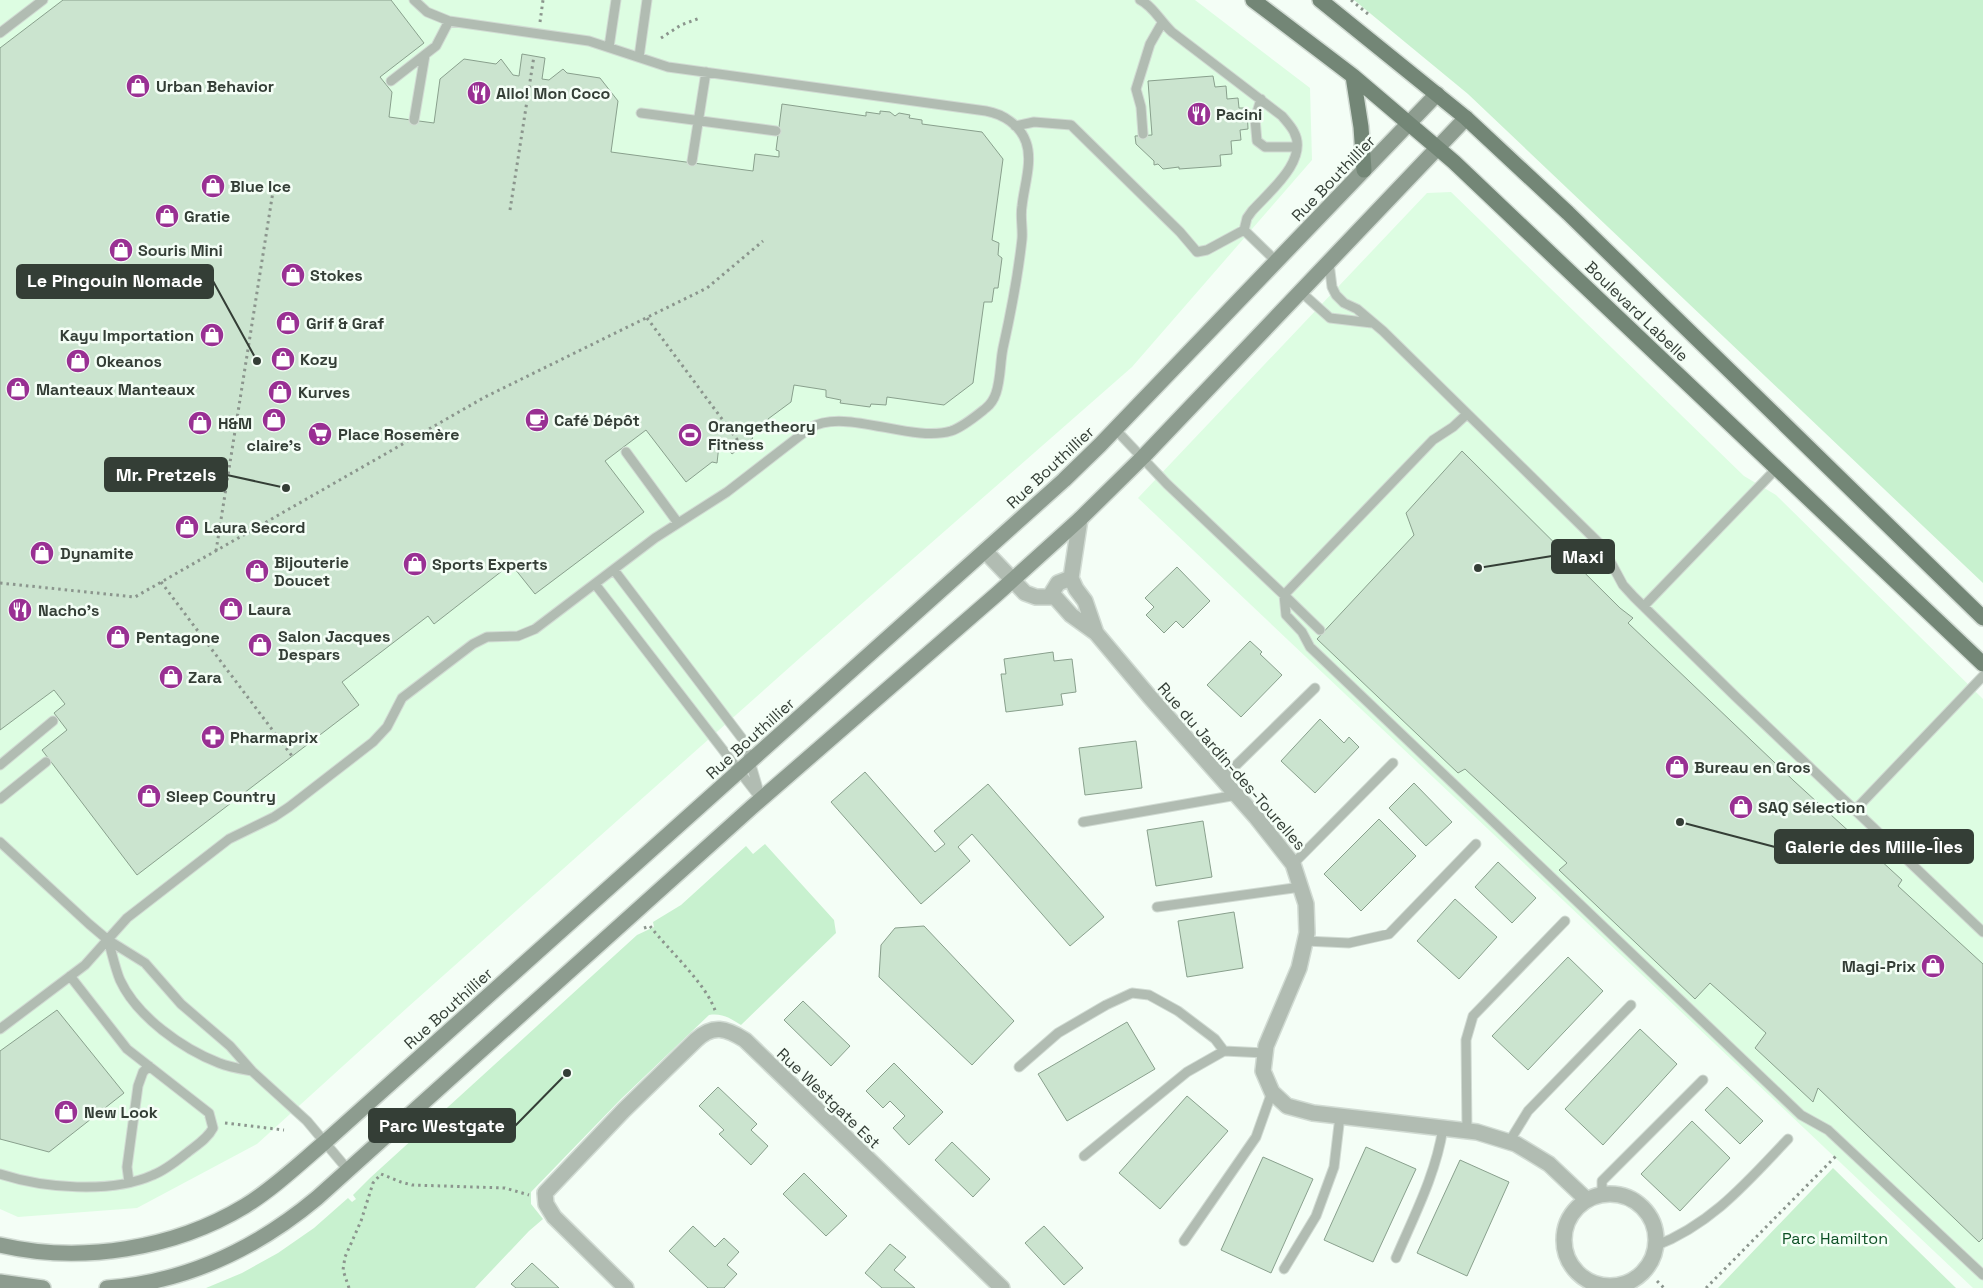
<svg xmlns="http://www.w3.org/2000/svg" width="1983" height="1288" viewBox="0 0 1983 1288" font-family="'Space Grotesk',sans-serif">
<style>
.built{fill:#ddfde2}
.green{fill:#c8f1cf}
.building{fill:#cbe4cf;stroke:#89a08d}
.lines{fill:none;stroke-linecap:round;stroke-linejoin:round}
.lane-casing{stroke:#d1dbd3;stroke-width:11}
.street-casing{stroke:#d1dbd3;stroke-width:18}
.secondary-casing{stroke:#d1dbd3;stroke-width:18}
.primary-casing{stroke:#d1dbd3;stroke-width:18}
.path{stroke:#8b958d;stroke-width:3;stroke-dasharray:2.5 4;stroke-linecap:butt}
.lane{stroke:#b1bcb2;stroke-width:9}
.street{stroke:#b1bcb2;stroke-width:15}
.secondary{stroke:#8d9c8f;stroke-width:15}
.primary{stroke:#738676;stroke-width:15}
.labels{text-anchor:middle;stroke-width:5;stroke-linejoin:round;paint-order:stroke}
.poi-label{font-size:16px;font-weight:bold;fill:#343e36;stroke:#f4fef6;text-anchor:start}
.street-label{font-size:16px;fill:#343e36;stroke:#f4fef6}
.park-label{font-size:16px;fill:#0c5024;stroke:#f4fef6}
.leader{fill:none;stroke:#343e36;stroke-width:2}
.callout-dot{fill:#343e36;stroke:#f4fef6;stroke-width:2}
.callout{fill:#343e36;stroke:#343e36;stroke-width:2}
.callout-label{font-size:18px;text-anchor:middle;font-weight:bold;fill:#fff}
</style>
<rect width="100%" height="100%" fill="#f4fef6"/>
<path class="built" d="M0,0H1195L1310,88L1312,160L1132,367L801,657L408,1007L257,1144L137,1208L18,1217L0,1209Z
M1451,192L1744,476L1776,495L1983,699V1288H1973L1138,498L1427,193Z"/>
<path class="green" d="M1354,0H1983V583L1468,94Z
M765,844L834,920L836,933L741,1025C730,1018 722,1013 709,1015L621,1099L531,1192V1204L543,1219L529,1231L475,1288H206L242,1273L278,1253L314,1228L348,1198L352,1202L356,1199L353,1195L370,1178L637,935L654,927L653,922L681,905L746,846L753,854Z
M1833,1168L1956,1288H1718Z"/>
<path class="building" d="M63,0H391L424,43L380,77L392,92L389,117L434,123L440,79L464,59L496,64L501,59L513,75L519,76L522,54L545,58L542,79L549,80L563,69L567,73L600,78L618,101L611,152L753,171L755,154L779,157V151L776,150L782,104L866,116V112L880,114V111L890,112L895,116L899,113L910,115L909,118L922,120V124L982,132L1003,159L992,240L999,243L998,255L1002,258L998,288H994L992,302H984L973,383L944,405L887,397L886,405L871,404L870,407L840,403L841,400L826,397V390L794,385L791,402L768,419L767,425L749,423L743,427L753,438L732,454L723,443L719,445L717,463L712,462L686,482L646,430L605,461L644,512L535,594L511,564L434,624L428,616L342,682L359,705L137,875L42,750L67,730L54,713L65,704L54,690L0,730V48Z
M1213,76L1215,87L1226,86L1227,99L1238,98L1239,108H1247L1248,129L1240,130L1241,140L1231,141L1232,154L1220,155L1221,166L1179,169V167L1163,169L1158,164L1154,165V161L1136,144L1135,136L1152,135L1148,81Z
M1462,451L1620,608L1633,618L1628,623L1794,781L1902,880L1898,886L1983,964V1238L1979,1242L1818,1088L1813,1102L1755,1048L1766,1033L1710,983L1695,999L1559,870L1567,863L1465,769L1458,773L1317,639L1414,535L1406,513Z
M1177,567L1210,601L1183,628L1176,621L1164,633L1146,615L1154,607L1145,598Z
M1250,641L1262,652L1260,654L1282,675L1241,717L1207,685Z
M1053,652L1054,661L1072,659L1076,692L1061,694L1063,705L1006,712L1001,674H1006L1004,659Z
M1320,719L1344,743L1349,737L1359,747L1315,793L1281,761Z
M1136,741L1142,788L1085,795L1079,748Z
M865,772L935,852L945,844L934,831L988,784L1104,917L1070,946L972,834L958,847L970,861L921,904L831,802Z
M1414,783L1452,822L1426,846L1389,808Z
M1379,819L1416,856L1361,911L1324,874Z
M1203,821L1212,877L1156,886L1147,830Z
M1498,862L1536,898L1512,923L1475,887Z
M1455,899L1497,937L1459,979L1417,941Z
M1234,912L1243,968L1187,977L1178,921Z
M924,926L1014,1021L972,1065L879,977L881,945L895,928Z
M1568,957L1603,991L1528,1070L1492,1036Z
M803,1001L850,1046L831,1066L784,1020Z
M57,1010L124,1093L49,1152L0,1139V1051Z
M1127,1022L1155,1069L1067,1121L1038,1074Z
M1640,1029L1677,1064L1603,1145L1565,1109Z
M894,1063L943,1112L909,1145L893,1128L905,1116L890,1101L883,1108L866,1091Z
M718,1087L757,1124L751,1130L768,1146L751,1165L719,1134L724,1130L699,1106Z
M1727,1087L1763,1121L1740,1144L1705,1110Z
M1187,1096L1228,1131L1160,1209L1119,1173Z
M1692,1121L1730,1158L1680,1211L1641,1174Z
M952,1142L990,1179L973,1197L935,1160Z
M1366,1147L1416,1169L1373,1262L1324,1240Z
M1263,1157L1313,1179L1271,1273L1221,1250Z
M1460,1160L1509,1182L1467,1276L1417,1253Z
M804,1173L847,1216L826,1236L783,1194Z
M693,1226L715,1247L724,1238L739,1252L727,1265L737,1274L724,1288H708L669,1251Z
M1044,1226L1083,1268L1064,1285L1025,1243Z
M890,1244L906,1257L894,1270L915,1288H882L865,1273Z
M532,1263L559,1288H516L511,1284Z"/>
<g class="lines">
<g class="lane-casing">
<path id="lane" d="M1140,0C1153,6 1161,22 1172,32L1282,116C1286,121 1291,126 1294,132C1309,160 1269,192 1252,211L1247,218L1244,230
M0,33L43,0
M609,47L616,0
M639,57L647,0
M391,81L436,46L449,21
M1261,99L1255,119L1257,141L1265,147H1296
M641,113L776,131
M414,120L425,55
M1015,126L1034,122L1071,125L1180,232L1197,252L1207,250L1244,230L1277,262
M1143,134L1141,107L1136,89L1150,44L1162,23
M692,161L706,72
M1329,263L1332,287L1336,295L1344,303L1357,309L1383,331L1602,546L1623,585L1634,597L1735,696L1983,932
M1301,292L1330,318L1372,323
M1115,429L1167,484L1284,595L1433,440L1453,427L1467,414
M626,452L678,523
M614,570L744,741L761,799
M595,584L757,794
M1284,595L1286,615L1302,632L1310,647L1801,1115L1828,1130L1983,1275
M1284,595L1320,630
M1644,606L1777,468
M0,765L53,721
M1222,779L1315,688
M0,799L46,762
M1855,810L1983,676
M1083,822L1237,795
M0,842L89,924L108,940L145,963L181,1004L230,1046L252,1071L307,1121L348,1170
M1293,864L1393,763
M1157,907L1301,887
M108,940C112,953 115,968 120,980C137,1017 183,1049 219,1063C229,1067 241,1069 252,1071
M1305,941L1349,943L1389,934L1476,844
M0,1029L85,965L127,918L229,839L274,817L289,807L373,742L387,727L402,698L473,644L487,637L518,636L535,629L655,538L727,492L810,428C844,407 911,443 951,431C963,427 976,416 986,408C991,404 994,399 996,393C1001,378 1000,362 1003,348C1011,312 1018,276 1022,239C1023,228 1020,217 1022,206C1024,186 1033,161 1026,142C1020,125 1003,114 986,111L668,67L589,41L449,21L427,12L414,0
M1019,1067L1058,1033L1106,1005L1132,993L1149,995L1178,1011L1215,1039L1224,1051
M1467,1131L1466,1040L1473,1016L1565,921
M1509,1142L1528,1111L1631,1005
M1084,1156L1187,1072L1224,1051L1265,1053
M0,1174C43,1188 111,1194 153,1175C166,1170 178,1160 188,1152C197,1145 208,1138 213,1128L209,1113L127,1049L70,976
M129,1182L127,1167L138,1086L143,1072L149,1066
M1602,1195V1181L1703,1080
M1184,1241L1256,1137L1272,1092
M1655,1246C1712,1224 1747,1182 1788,1139
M1396,1258C1414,1216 1436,1174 1443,1128
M1284,1269L1316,1216L1334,1167L1340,1116"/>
</g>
<g class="street-casing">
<path id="street" d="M1080,519L1071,578L1076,589L1085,601L1096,633
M985,551L1025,593L1036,597H1055L1071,615L1096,633L1149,696L1256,817L1293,864L1306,904L1307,933L1299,968L1266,1046L1263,1071L1272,1092L1287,1106L1313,1113L1477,1132L1516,1144L1549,1164L1587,1200
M1050,596L1058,583L1071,578
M1564 1240a46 46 0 1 1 92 0a46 46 0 1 1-92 0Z
M626,1288L554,1217L546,1204L545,1193L624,1110L696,1040C713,1024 726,1028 745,1040L1002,1288"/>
</g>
<g class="secondary-casing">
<path id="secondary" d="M0,1245C81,1264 174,1249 245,1206C274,1188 299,1164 325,1142L1064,480L1100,445L1437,94
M0,1282L43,1288
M107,1288C186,1282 257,1248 317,1198L752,807L997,594L1080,519L1143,457L1466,118"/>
</g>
<g class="primary-casing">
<path id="primary" d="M1253,0L1353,76L1454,162L1983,664
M1320,0L1466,118L1568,213L1983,618
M1353,76L1361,127L1364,170"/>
</g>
<path class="path" d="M1351,0L1368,14
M540,22L543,0
M661,38L681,25L700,18
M510,210L534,56
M647,318L742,446
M216,551L274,185
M161,582L292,756
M0,583L135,597L485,397L707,288L763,241
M644,928L650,926C669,951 707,984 716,1013
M225,1123L284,1130
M1657,1281L1664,1288
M349,1288L343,1270L345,1257L361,1221L373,1183L381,1174L401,1182L412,1185L505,1188L529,1195
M1706,1288L1837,1155"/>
<use href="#lane" class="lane"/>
<use href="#street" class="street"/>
<use href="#secondary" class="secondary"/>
<use href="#primary" class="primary"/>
</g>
<defs>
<g id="shop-disc" transform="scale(1.25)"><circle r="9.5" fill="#993093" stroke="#f4fef6"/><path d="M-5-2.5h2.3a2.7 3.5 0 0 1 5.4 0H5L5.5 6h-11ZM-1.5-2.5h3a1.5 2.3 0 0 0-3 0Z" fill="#fff"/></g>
<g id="restaurant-disc" transform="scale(1.25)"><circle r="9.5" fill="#993093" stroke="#f4fef6"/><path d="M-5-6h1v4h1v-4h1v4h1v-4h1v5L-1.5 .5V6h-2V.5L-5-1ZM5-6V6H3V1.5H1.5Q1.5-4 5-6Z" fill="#fff"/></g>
<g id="cafe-disc" transform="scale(1.25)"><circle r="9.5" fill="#993093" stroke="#f4fef6"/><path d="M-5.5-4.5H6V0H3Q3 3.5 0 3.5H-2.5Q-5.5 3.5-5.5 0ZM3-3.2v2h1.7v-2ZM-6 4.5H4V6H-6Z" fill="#fff"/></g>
<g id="supermarket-disc" transform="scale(1.25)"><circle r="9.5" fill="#993093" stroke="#f4fef6"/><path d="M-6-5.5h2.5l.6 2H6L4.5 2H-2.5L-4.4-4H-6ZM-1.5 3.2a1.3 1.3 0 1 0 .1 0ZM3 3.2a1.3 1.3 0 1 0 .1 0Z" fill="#fff"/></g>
<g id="stadium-disc" transform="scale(1.25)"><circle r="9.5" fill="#993093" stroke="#f4fef6"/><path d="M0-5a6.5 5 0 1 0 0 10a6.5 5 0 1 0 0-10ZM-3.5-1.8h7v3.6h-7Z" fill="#fff"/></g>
<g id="pharmacy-disc" transform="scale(1.25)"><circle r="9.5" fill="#993093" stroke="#f4fef6"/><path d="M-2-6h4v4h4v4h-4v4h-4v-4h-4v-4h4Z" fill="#fff"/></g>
</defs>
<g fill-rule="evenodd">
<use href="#shop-disc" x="138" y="86"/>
<use href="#restaurant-disc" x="479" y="93"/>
<use href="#restaurant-disc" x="1199" y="114"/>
<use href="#shop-disc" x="213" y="186"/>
<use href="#shop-disc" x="167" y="216"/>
<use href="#shop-disc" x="121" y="250"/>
<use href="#shop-disc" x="293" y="275"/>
<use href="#shop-disc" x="288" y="323"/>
<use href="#shop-disc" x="212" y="335"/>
<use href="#shop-disc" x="283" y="359"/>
<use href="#shop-disc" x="78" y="361"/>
<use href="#shop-disc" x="18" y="389"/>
<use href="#shop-disc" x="280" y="392"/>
<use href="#shop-disc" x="274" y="420"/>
<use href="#cafe-disc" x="537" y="420"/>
<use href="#shop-disc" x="200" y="423"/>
<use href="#supermarket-disc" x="320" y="434"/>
<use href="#stadium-disc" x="690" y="435"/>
<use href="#shop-disc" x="187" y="527"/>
<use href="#shop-disc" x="42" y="553"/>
<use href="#shop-disc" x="415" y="564"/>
<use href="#shop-disc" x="257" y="571"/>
<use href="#shop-disc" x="231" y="609"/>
<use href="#restaurant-disc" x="20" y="610"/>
<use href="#shop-disc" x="118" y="637"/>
<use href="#shop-disc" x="260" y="645"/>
<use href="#shop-disc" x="171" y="677"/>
<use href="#pharmacy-disc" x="213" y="737"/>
<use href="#shop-disc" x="1677" y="767"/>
<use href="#shop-disc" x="149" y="796"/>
<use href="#shop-disc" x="1741" y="807"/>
<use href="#shop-disc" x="1933" y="966"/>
<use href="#shop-disc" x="66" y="1112"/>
</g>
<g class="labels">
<g class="poi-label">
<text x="156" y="92">Urban Behavior</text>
<text x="496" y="99">Allo! Mon Coco</text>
<text x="1216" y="120">Pacini</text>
<text x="230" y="192">Blue Ice</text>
<text x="184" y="222">Gratie</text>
<text x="138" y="256">Souris Mini</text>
<text x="310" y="281">Stokes</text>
<text x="306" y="329">Grif &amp; Graf</text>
<text x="194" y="341" text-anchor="end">Kayu Importation</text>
<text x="300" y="365">Kozy</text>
<text x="96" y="367">Okeanos</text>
<text x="36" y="395">Manteaux Manteaux</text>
<text x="298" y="398">Kurves</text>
<text x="554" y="426">Café Dépôt</text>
<text x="218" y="429">H&amp;M</text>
<text x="708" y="432">Orangetheory<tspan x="708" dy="18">Fitness</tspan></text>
<text x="338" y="440">Place Rosemère</text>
<text x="274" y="451" text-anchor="middle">claire's</text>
<text x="204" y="533">Laura Secord</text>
<text x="60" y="559">Dynamite</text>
<text x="274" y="568">Bijouterie<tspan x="274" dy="18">Doucet</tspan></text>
<text x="432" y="570">Sports Experts</text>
<text x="248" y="615">Laura</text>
<text x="38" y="616">Nacho's</text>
<text x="278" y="642">Salon Jacques<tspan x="278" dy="18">Despars</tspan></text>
<text x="136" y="643">Pentagone</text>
<text x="188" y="683">Zara</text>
<text x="230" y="743">Pharmaprix</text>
<text x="1694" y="773">Bureau en Gros</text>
<text x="166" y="802">Sleep Country</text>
<text x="1758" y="813">SAQ Sélection</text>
<text x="1916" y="972" text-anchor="end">Magi-Prix</text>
<text x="84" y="1118">New Look</text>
</g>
<g class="street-label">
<text transform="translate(1333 178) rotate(-46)" y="6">Rue Bouthillier</text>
<text transform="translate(1637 311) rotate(44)" y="6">Boulevard Labelle</text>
<text transform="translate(1050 467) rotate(-43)" y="6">Rue Bouthillier</text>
<text transform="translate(750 738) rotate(-42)" y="6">Rue Bouthillier</text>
<text transform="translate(1232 766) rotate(49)" y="6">Rue du Jardin-des-Tourelles</text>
<text transform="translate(448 1008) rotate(-42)" y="6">Rue Bouthillier</text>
<text transform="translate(829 1098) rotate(44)" y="6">Rue Westgate Est</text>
</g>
<g class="park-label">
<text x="1835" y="1244">Parc Hamilton</text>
</g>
</g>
<path class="leader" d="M257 361L213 281M286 488L227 475M1478 568L1552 556M1680 822L1775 847M567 1073L515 1126"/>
<g class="callout-dot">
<circle cx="257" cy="361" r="5"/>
<circle cx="286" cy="488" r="5"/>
<circle cx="1478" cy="568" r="5"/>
<circle cx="1680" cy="822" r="5"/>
<circle cx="567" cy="1073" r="5"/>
</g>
<g class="callout">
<rect x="17" y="265" width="196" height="33" rx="5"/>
<rect x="105" y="458" width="122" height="33" rx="5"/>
<rect x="1552" y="540" width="62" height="33" rx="5"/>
<rect x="1775" y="830" width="198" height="33" rx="5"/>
<rect x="369" y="1109" width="146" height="33" rx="5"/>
</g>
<g class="callout-label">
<text x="115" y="287">Le Pingouin Nomade</text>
<text x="166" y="481">Mr. Pretzels</text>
<text x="1583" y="563">Maxi</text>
<text x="1874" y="853">Galerie des Mille-Îles</text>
<text x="442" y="1132">Parc Westgate</text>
</g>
</svg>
